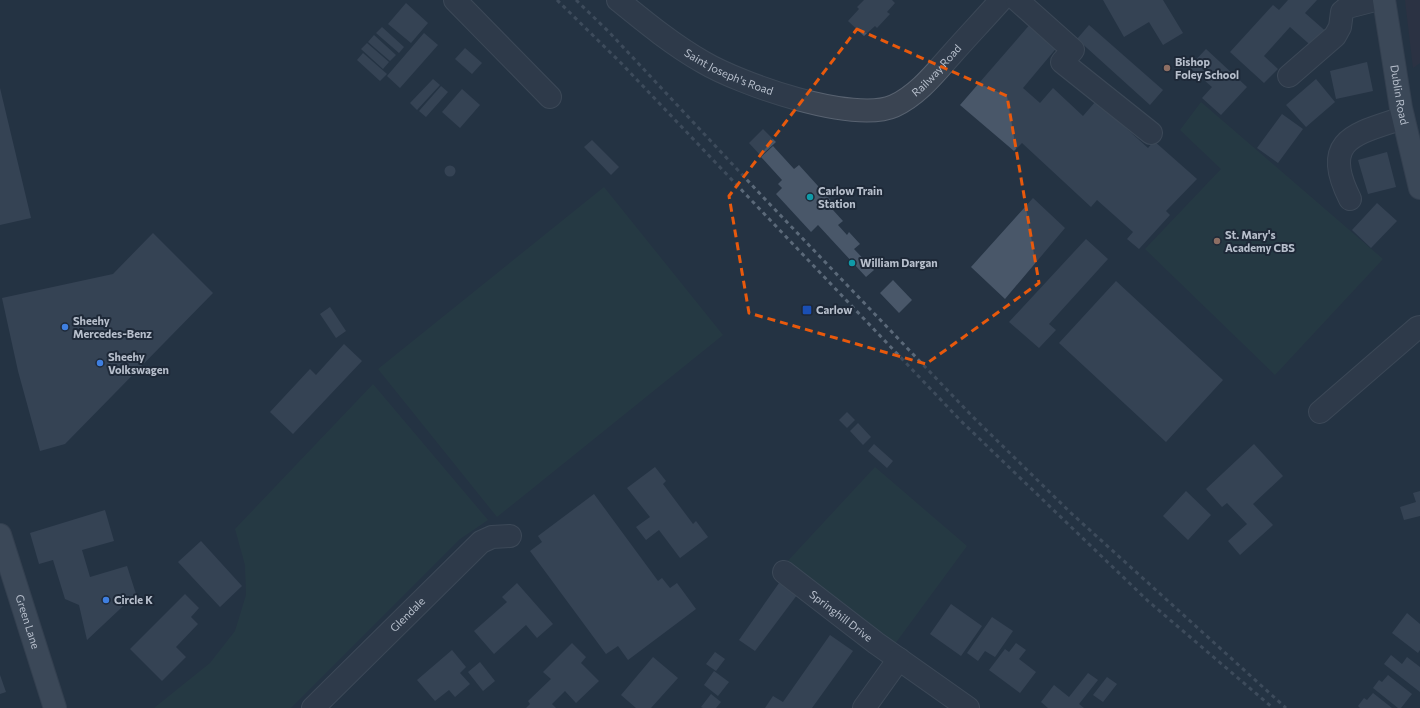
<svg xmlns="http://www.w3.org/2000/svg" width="1420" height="708" viewBox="0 0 1420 708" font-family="Commissioner,sans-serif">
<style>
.medical{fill:#343243}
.green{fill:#274144}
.building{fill:#495769}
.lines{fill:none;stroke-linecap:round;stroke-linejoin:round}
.minor-casing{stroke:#586270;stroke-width:24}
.major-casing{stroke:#46505f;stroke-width:24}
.minor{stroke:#3a4452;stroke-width:22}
.major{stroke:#586372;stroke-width:22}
.rail{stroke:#5b6979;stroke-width:3;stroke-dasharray:4 4;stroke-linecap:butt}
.marked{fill:none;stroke:#e8590c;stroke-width:3;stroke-dasharray:8 5;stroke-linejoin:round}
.education-dot{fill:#8d6e63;stroke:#1e2938;stroke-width:1.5}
.culture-dot{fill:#0f9aa8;stroke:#1e2938;stroke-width:1.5}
.transit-dot{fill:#1a4fb4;stroke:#1e2938;stroke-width:1.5}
.shop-dot{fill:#3f7fe0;stroke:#1e2938;stroke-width:1.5}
.labels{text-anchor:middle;stroke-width:4;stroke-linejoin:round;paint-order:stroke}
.poi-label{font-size:11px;font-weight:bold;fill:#b7bfcc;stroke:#1e2938;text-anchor:start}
.street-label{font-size:11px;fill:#b7bfcc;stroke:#1e2938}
</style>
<rect width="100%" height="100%" fill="#253343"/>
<path class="medical" d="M1405,0H1420V63L1413,68Z"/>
<path class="green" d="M1201,102L1383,259L1275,375L1145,249L1221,169L1180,130Z
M604,187L723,335L497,517L378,369Z
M373,384L488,520L460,539L291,708H154L210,663L235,631L246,595L245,565L235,529Z
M875,467L967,546L892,648L785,564Z"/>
<path class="building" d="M864,0H892L895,3L887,12L890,14L877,28L875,26L864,36L848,21L859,9L857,7Z
M1103,0H1163L1183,33L1163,45L1149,22L1124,37Z
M1288,0H1317L1305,13L1330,35L1316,50L1290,27L1264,56L1278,69L1264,83L1230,52L1273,5L1279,10Z
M406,3L428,23L411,43L388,24Z
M1032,22L1059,45L1023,88L1040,103L1053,88L1083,116L1096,101L1148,148L1154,141L1197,179L1166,211L1170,215L1139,249L1127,239L1133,232L1097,200L1091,207L1022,143L1014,151L960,105Z
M1089,25L1163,90L1150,105L1077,39Z
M382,27L404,47L399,53L376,33Z
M424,33L438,45L400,88L387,76Z
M374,35L396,55L390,61L368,42Z
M367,43L389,62L383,69L361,49Z
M465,48L482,63L472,74L455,59Z
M1206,49L1247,87L1221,115L1202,98L1212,87L1189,67Z
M363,53L387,74L380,81L357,60Z
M1367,62L1373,91L1336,99L1330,71Z
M433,79L440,85L417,110L410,103Z
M1316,79L1335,102L1306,127L1286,105Z
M441,86L448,92L426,117L419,111Z
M0,88L31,218L0,225Z
M462,89L480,105L460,128L442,112Z
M1282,114L1303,129L1278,163L1257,148Z
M763,129L776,142L761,156L749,143Z
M592,140L619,167L611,175L584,147Z
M773,146L794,169L799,165L837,207L833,210L843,221L838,225L847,235L849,232L860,244L854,249L874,270L866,277L818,225L811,232L776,194L782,188L778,184L782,180L761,157Z
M1387,152L1396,187L1368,194L1358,160Z
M444.5 171a5.5 5.5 0 1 1 11 0a5.5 5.5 0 1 1-11 0Z
M1033,198L1065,228L1005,299L971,267Z
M1377,203L1397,221L1371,248L1352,230Z
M153,233L213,293L65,444L40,451L18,371L2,298L113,274Z
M1086,239L1108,259L1049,324L1056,330L1039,348L1009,322Z
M893,280L912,300L899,313L880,293Z
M1116,281L1223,380L1166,442L1059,343Z
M330,307L346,331L336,338L320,314Z
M344,344L362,361L293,434L270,412L310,369L316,375Z
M847,412L855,420L847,428L839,420Z
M858,423L871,437L863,445L850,431Z
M874,444L893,461L887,468L868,451Z
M1254,444L1283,476L1253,504L1273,525L1240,555L1228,541L1247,524L1227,503L1222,507L1206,489Z
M655,467L666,481L663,484L693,524L696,521L708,537L680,558L659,530L646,540L636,527L650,517L627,488Z
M1186,491L1211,515L1188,540L1163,516Z
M1420,491V516L1404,520L1400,507L1416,502L1413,493Z
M594,494L658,581L662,578L670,588L677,583L696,609L628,660L618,646L606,654L530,551L542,542L538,536Z
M105,510L114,541L82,550L90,577L127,566L136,594L87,640L79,605L65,599L53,560L39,564L30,533Z
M201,541L242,586L220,607L178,562Z
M517,583L553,624L537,638L526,625L494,654L474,631L507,602L502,597Z
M779,583L797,595L755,651L739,640Z
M185,594L199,608L191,617L198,624L176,647L186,657L162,681L130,649Z
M951,604L982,626L961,656L930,634Z
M1407,613L1420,624V650L1418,653L1392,633Z
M992,617L1013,631L995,657L985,651L978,661L967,653Z
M830,635L853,651L812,708H765L773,696L783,702Z
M572,643L586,657L581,663L599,681L576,703L565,691L552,704L556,708H526L530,704L528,701L551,679L543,672Z
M1016,643L1026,650L1019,659L1036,672L1020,693L989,670L1005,649L1009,652Z
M452,650L466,667L460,673L470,684L455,697L449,690L435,701L417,680Z
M715,652L725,659L716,671L706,664Z
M1391,655L1402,664L1407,657L1420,667V692L1384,664Z
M653,657L678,678L651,708H636L621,695Z
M480,662L495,681L483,691L468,672Z
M714,671L729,682L718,696L704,685Z
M1088,673L1098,680L1079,704L1084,708H1048L1041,702L1054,685L1069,697Z
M0,675L6,692L0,694Z
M1388,675L1412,694L1401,708H1398L1373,688L1379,680L1382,682Z
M1107,677L1117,684L1103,702L1093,695Z
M1373,693L1392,708H1360L1358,706L1364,698L1367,700Z
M711,694L721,702L716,708H703L701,707Z"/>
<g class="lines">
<g class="minor-casing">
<g id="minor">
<path d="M455,0L550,97"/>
<path id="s1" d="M618,0C645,22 673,45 703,62C740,84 854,124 894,106C918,95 935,73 952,54C968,36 985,18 1001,0"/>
<path d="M1017,0L1073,50L1062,62L1151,133"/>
<path d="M1289,76L1335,36L1340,27L1342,12L1348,7L1375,0"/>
<path d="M1350,199C1320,139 1355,134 1403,118"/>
<path d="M1320,412L1417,328L1420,327"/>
<path id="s2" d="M784,572L876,643L968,708"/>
<path id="s3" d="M313,708L481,542L492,537L510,536"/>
<path d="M864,708L899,659"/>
</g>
</g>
<g class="major-casing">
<g id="major">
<path id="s4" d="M1384,0L1401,108L1420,188"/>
<path id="s5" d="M0,535L55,708"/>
</g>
</g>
<use href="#minor" class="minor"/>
<use href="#major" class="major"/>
<path class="rail" d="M557,0L621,63L961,421L1148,601L1273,708
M576,0L609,32L763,197L973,417L1071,513L1286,708"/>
</g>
<path d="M0 0H1420V708H0ZM857,29L1007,96L1039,283L926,364L749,313L729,196Z" fill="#253343" fill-opacity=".55" fill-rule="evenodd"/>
<path class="marked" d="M857,29L1007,96L1039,283L926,364L749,313L729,196Z"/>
<g class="education-dot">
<circle cx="1167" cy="68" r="4"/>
<circle cx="1217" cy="241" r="4"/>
</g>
<g class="culture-dot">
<circle cx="810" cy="197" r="4"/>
<circle cx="852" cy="263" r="4"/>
</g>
<rect class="transit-dot" x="802" y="305" width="10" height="10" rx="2"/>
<g class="shop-dot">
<circle cx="65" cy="327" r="4"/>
<circle cx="100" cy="363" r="4"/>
<circle cx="106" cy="600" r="4"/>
</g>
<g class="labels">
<g class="poi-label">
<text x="1175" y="66">Bishop<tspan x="1175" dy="13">Foley School</tspan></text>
<text x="818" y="195">Carlow Train<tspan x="818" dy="13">Station</tspan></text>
<text x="1225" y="239">St. Mary's<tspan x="1225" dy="13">Academy CBS</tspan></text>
<text x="860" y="267">William Dargan</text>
<text x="816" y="314">Carlow</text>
<text x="73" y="325">Sheehy<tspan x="73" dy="13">Mercedes-Benz</tspan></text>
<text x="108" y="361">Sheehy<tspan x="108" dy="13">Volkswagen</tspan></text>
<text x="114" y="604">Circle K</text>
</g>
<g class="street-label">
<text dy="4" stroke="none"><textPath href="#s1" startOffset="361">Railway Road</textPath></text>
<text dy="4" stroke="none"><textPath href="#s1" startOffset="133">Saint Joseph's Road</textPath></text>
<text dy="4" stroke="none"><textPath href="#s4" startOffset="96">Dublin Road</textPath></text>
<text dy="4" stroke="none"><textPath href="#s3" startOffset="133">Glendale</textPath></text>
<text dy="4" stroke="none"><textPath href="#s2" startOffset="72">Springhill Drive</textPath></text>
<text dy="4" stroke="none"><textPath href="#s5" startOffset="91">Green Lane</textPath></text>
</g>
</g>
</svg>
